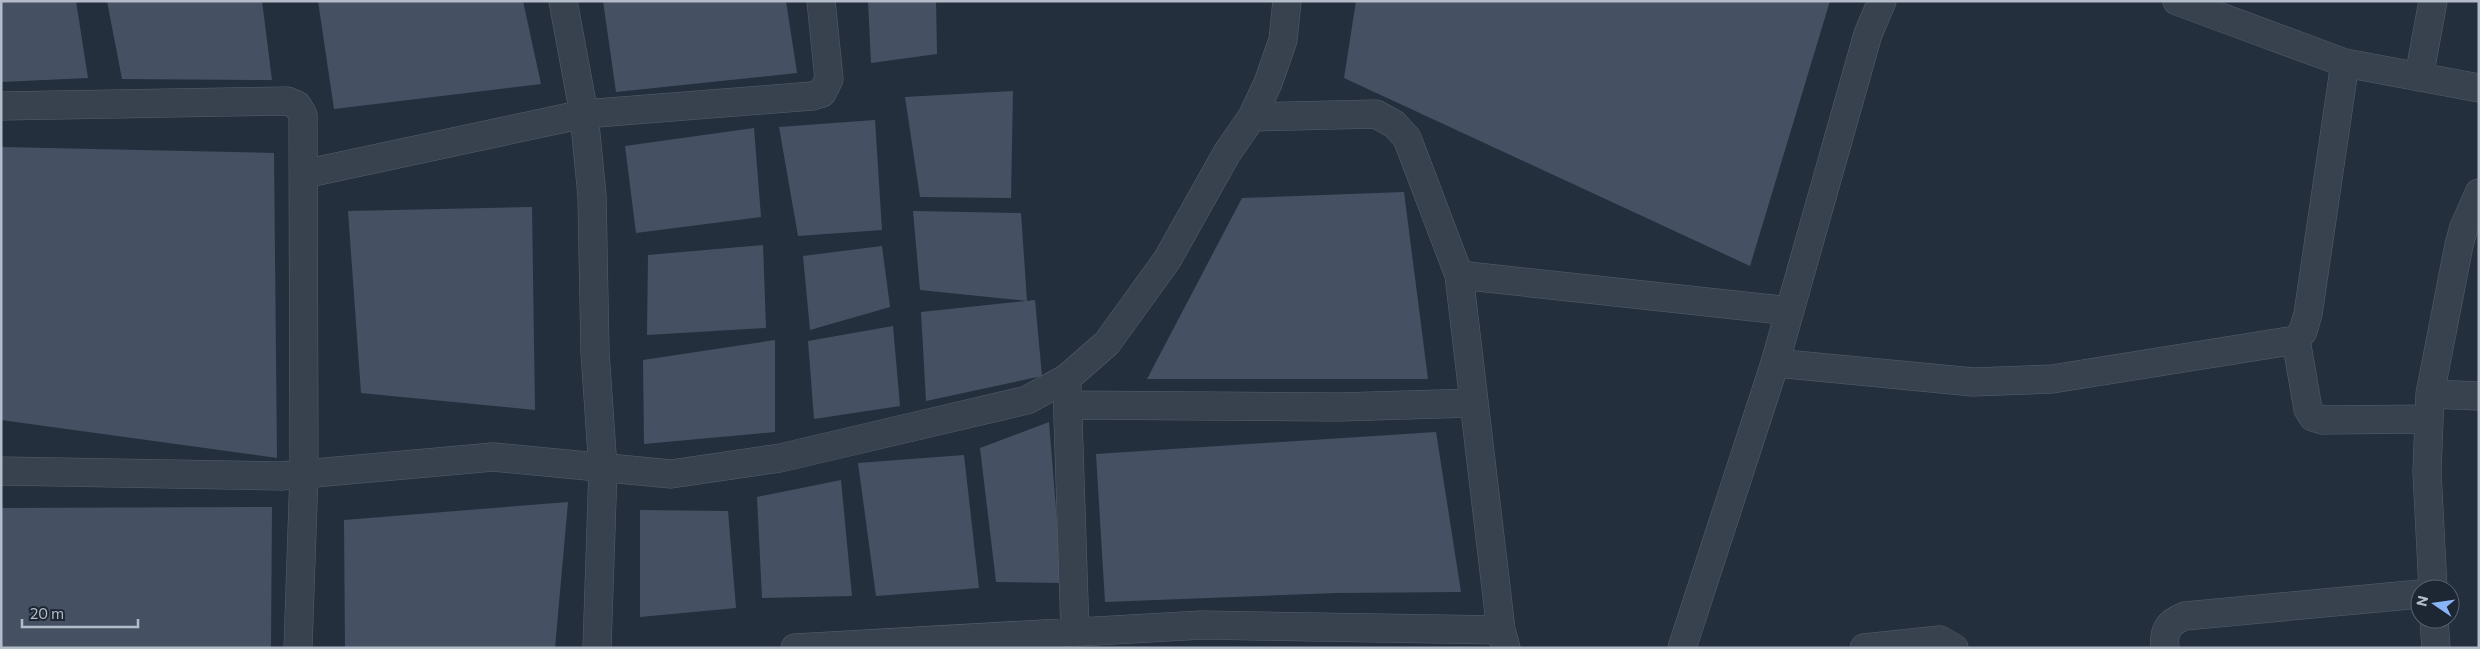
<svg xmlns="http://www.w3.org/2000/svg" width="2480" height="649" viewBox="0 0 2480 649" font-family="Commissioner,sans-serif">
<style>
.building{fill:#455162}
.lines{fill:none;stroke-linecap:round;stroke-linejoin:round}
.minor-casing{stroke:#565f6c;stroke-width:29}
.minor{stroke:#38414e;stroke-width:28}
</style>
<rect width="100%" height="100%" fill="#242f3e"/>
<path class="building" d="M1,1H76L88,78L1,82Z
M107,1H262L272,80L122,79Z
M318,1H523L541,84L334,109Z
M603,1H786L797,73L616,92Z
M868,1H936L937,54L871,63Z
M1356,1H1830L1750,266L1344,78Z
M1013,91L1011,198L920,197L905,97Z
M875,120L882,230L798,236L779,127Z
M754,128L761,217L636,233L625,146Z
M1,147L274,153L277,458L1,420Z
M1404,192L1428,379H1147L1242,198Z
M532,207L535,410L361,393L348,211Z
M913,211L1021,213L1027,301L920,290Z
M763,245L766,328L647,335L648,255Z
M882,246L890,307L810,330L803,256Z
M1035,300L1042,376L926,401L921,312Z
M893,326L900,406L814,419L808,341Z
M775,340V432L644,444L643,360Z
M1049,422L1062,583L996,582L980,448Z
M1436,432L1461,592L1336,593L1105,602L1096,454Z
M964,455L979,588L876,596L858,463Z
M841,480L852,596L762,598L757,497Z
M568,502L555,648H345L344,520Z
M272,507L271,648H1V508Z
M640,510L728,511L736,608L640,617Z"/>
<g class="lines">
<g class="minor-casing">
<path id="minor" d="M563,1L584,114L592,196L595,352L603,469L597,648
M2177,1L2345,63L2479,88
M2419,77L2433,1
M1,106L287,101L297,105L303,115L304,473L298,648
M1252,117L1376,114L1394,124L1407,138L1459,275L1501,630L1506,648
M304,174L584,114L812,96L822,93L829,79L821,1
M1459,275L1790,311
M2296,340L2308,409L2313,417L2323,420L2428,419
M1775,363L1973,382L2052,379L2296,340L2303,331L2308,314L2345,63
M1067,387L1075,633
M2430,394L2479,396
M1068,405L1339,407L1473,403
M1,471L281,476L493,457L671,474L780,458L1027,400L1067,378L1107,343L1167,260L1227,153L1252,117L1268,83L1283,40L1287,1
M2433,589L2427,472L2430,394L2459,245L2464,227L2479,193
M2434,619L2436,648
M795,648L1202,625L1501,630
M1682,648L1775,363L1868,34L1882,1
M1864,648L1940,640L1954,648
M2165,648C2163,630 2169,622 2185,616L2420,594"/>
</g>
<use href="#minor" class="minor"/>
</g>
<rect width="2480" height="649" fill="none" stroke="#b4bcc9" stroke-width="5"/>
<g transform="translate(2435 604) rotate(283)"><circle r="24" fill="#1d2633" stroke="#59626f"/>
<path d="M0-4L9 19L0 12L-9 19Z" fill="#8ab4f8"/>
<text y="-8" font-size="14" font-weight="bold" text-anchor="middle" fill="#b4bcc9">N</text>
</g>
<path d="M22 619v8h116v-8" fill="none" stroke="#b4bcc9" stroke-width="2.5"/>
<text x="30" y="619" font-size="15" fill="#b4bcc9" stroke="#1d2633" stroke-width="4" paint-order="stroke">20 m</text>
</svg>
